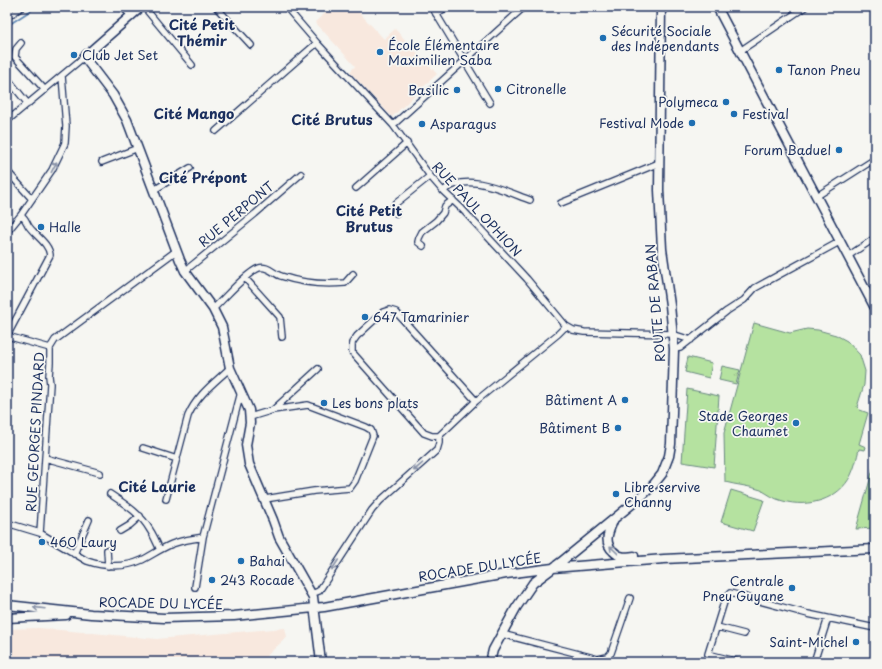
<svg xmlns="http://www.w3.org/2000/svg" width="882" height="669" viewBox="0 0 882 669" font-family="'Playpen Sans',sans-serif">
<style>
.built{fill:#f8e8de}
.grass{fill:url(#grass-tufts);stroke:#68887f}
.pitch{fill:#b5e2a0;stroke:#68887f}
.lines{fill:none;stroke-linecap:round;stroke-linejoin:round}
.stream{stroke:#648bb7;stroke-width:2}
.street-casing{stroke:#1b2f5e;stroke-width:8}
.secondary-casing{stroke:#1b2f5e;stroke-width:11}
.street{stroke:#f6f6f2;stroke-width:5.5}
.secondary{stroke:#f6f6f2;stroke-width:8}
.oneway{stroke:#8892a8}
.poi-dot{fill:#1f6fb2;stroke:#f6f6f2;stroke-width:1.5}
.labels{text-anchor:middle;stroke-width:3.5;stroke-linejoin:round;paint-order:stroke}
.poi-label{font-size:13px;fill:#1b2f5e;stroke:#f6f6f2;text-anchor:start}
.street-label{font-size:13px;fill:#1b2f5e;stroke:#f6f6f2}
.neighbourhood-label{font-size:14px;font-weight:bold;fill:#1b2f5e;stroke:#f6f6f2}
</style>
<defs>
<pattern id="grass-tufts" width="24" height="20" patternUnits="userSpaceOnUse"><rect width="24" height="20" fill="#b5e2a0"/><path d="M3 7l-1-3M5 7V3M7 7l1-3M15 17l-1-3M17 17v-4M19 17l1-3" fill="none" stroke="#9bc28c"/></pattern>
</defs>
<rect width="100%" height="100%" fill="#f6f6f2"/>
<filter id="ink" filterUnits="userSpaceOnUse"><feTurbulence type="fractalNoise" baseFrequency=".025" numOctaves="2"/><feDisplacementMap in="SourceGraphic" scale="8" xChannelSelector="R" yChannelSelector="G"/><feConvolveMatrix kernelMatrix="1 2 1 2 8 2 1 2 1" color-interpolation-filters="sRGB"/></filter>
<g filter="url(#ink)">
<path class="built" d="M332,7H354L384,39L395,29L437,74L392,117L350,72L355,66L315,22Z
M39,628L157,639L285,628L287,637L260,662H7V629Z"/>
<path class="grass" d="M722,366L740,370L736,384L719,380Z"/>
<path class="pitch" d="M754,323L790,333L807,329L818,330L836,335L847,341L860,355L865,371L864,385L857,407L860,410L868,413L859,444L866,447L865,450L859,449C857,457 855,467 851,475C839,500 808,508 783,501C774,499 768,494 761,490C750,486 736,485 725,482L724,433Z
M688,357L712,363L709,378L685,372Z
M687,389L719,396L714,467L682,462Z
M875,462V528L856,529Z
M731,490L764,500L753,531L721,522Z"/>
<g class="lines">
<path class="stream" d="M7,26L36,7"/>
<g class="street-casing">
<path id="street" d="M122,7L131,15
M144,7L192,65
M216,7L251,45
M286,7L317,43L393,125L430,176L443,191L462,209L527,279L566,326L573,330L584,332L672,334L691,340
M432,7L490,103
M436,14L447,7
M7,17L22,7
M21,43L16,49L15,57L45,90
M740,51L805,7
M7,78L28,104
M7,121L84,57
M393,125L524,7
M216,131L317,43
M102,162L138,148
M7,171L32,199
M356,188L363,182L407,143
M154,190L190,168
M443,191C466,171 505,191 530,200
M817,196L875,159
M561,203L659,163
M396,213L393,208L395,204L430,176
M7,232L21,215L52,170L65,143L66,126L62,76
M423,246L418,242L419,238L422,232L436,221L443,213L445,206L453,200
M848,256L875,238
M185,271L255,214L301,174
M245,278L280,317L282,337
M213,309C223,300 247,272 259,268C267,265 274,274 281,276C302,283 324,285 345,283L353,274
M7,336L50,255C49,243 34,235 28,225C26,221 25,218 21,215
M7,336L50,348
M674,349L680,348L727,311L744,300L755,288L841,241
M273,410L318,369
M250,417L273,410L308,405L366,427L371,430L373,436L355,481L350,488L314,491L265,499
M439,436H432L424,433L352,352V343L357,336L383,312L389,310L396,312L476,401
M143,448L177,459
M45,458L100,473
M110,494C125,504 141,514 150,530C154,536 157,543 160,550
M166,499L188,416C197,395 214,383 230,368
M7,523L40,533L87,561C104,567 125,568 142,560C152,555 162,548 172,544C182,540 193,539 203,537
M120,531L130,525L140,516
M40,533L50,384L49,376L50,363V348L55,340L176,251
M107,550L108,566
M74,554L89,520
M195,587L203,537L241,392
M311,594L319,591L372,510L380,501L437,450L439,443V436L476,401L558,334L566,326
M717,627L744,634
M502,634L598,659L607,657L611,653L630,598
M739,662L708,654L725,599L727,596L730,593L808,614L875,628
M814,662L828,618"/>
</g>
<g class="secondary-casing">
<path id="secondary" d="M141,7L84,57L113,95L127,120L180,260L185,271L213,309L222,327L230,368L249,410L250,423L246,445L249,464L273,520L279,537L313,597L321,662
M717,7L875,308
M613,521C609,531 603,542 613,551C615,553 619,556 621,556C625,558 631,556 634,556
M7,605L91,614L164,618L234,616L324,607L506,574L553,568L664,559L875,549
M7,618L66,615
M490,662L493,650L516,608L533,583L561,562L642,496L654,484L662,474L669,456L671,444L674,349L670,305L662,249L659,190L661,7"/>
</g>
<use href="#street" class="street"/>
<use href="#secondary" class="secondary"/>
</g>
<defs><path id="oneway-shaft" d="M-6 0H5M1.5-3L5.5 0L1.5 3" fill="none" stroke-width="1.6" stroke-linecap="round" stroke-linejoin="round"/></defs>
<g class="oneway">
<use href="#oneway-shaft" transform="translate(54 167) rotate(-63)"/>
<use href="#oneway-shaft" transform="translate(418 467) rotate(139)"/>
<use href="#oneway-shaft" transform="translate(614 550) rotate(-136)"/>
<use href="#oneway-shaft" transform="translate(335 565) rotate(123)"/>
<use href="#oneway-shaft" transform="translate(39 608) rotate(-173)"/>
</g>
</g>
<g class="poi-dot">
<circle cx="603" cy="38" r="4"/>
<circle cx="380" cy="52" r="4"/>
<circle cx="74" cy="55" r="4"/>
<circle cx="779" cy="70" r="4"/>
<circle cx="498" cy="89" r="4"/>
<circle cx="457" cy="90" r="4"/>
<circle cx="726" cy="102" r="4"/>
<circle cx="734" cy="114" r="4"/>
<circle cx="692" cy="123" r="4"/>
<circle cx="422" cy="124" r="4"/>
<circle cx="839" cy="150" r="4"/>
<circle cx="41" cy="227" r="4"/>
<circle cx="365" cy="317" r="4"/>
<circle cx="625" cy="400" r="4"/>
<circle cx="324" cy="403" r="4"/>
<circle cx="796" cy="423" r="4"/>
<circle cx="618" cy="428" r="4"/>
<circle cx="616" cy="494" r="4"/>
<circle cx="42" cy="542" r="4"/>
<circle cx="241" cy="561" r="4"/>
<circle cx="212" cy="580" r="4"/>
<circle cx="792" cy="588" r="4"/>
<circle cx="856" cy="642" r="4"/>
</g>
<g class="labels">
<g class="poi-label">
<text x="611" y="36">Sécurité Sociale<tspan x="611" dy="15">des Indépendants</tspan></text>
<text x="388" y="50">École Élémentaire<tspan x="388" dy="15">Maximilien Saba</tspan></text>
<text x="82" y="60">Club Jet Set</text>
<text x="787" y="75">Tanon Pneu</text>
<text x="506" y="94">Citronelle</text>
<text x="449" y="95" text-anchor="end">Basilic</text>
<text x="718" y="107" text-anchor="end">Polymeca</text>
<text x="742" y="119">Festival</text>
<text x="684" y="128" text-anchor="end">Festival Mode</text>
<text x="430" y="129">Asparagus</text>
<text x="831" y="155" text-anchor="end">Forum Baduel</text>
<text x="49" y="232">Halle</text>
<text x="373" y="322">647 Tamarinier</text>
<text x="617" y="405" text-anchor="end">Bâtiment A</text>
<text x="332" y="408">Les bons plats</text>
<text x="788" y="421" text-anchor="end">Stade Georges<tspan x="788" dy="15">Chaumet</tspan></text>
<text x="610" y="433" text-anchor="end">Bâtiment B</text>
<text x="624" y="492">Libre servive<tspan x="624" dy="15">Channy</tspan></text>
<text x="50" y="547">460 Laury</text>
<text x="249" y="566">Bahai</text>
<text x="220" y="585">243 Rocade</text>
<text x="784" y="586" text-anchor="end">Centrale<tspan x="784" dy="15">Pneu Guyane</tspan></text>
<text x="848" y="647" text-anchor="end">Saint-Michel</text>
</g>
<g class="street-label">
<text transform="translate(477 209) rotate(47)" y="5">RUE PAUL OPHION</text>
<text transform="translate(236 214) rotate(-40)" y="5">RUE PERPONT</text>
<text transform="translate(655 303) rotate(-95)" y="5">ROUTE DE RABAN</text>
<text transform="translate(35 432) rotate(-87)" y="5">RUE GEORGES PINDARD</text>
<text transform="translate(480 567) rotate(-9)" y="5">ROCADE DU LYCÉE</text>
<text transform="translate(161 603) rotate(1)" y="5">ROCADE DU LYCÉE</text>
</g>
<g class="neighbourhood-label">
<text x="202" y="30">Cité Petit<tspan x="202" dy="16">Thémir</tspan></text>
<text x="194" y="119">Cité Mango</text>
<text x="332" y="125">Cité Brutus</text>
<text x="203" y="183">Cité Prépont</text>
<text x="369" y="216">Cité Petit<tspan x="369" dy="16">Brutus</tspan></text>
<text x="157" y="492">Cité Laurie</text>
</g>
</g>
<rect width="882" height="669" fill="none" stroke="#f6f6f2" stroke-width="24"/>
<rect x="12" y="12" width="858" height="645" fill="none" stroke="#1b2f5e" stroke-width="1.5" filter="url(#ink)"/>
</svg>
